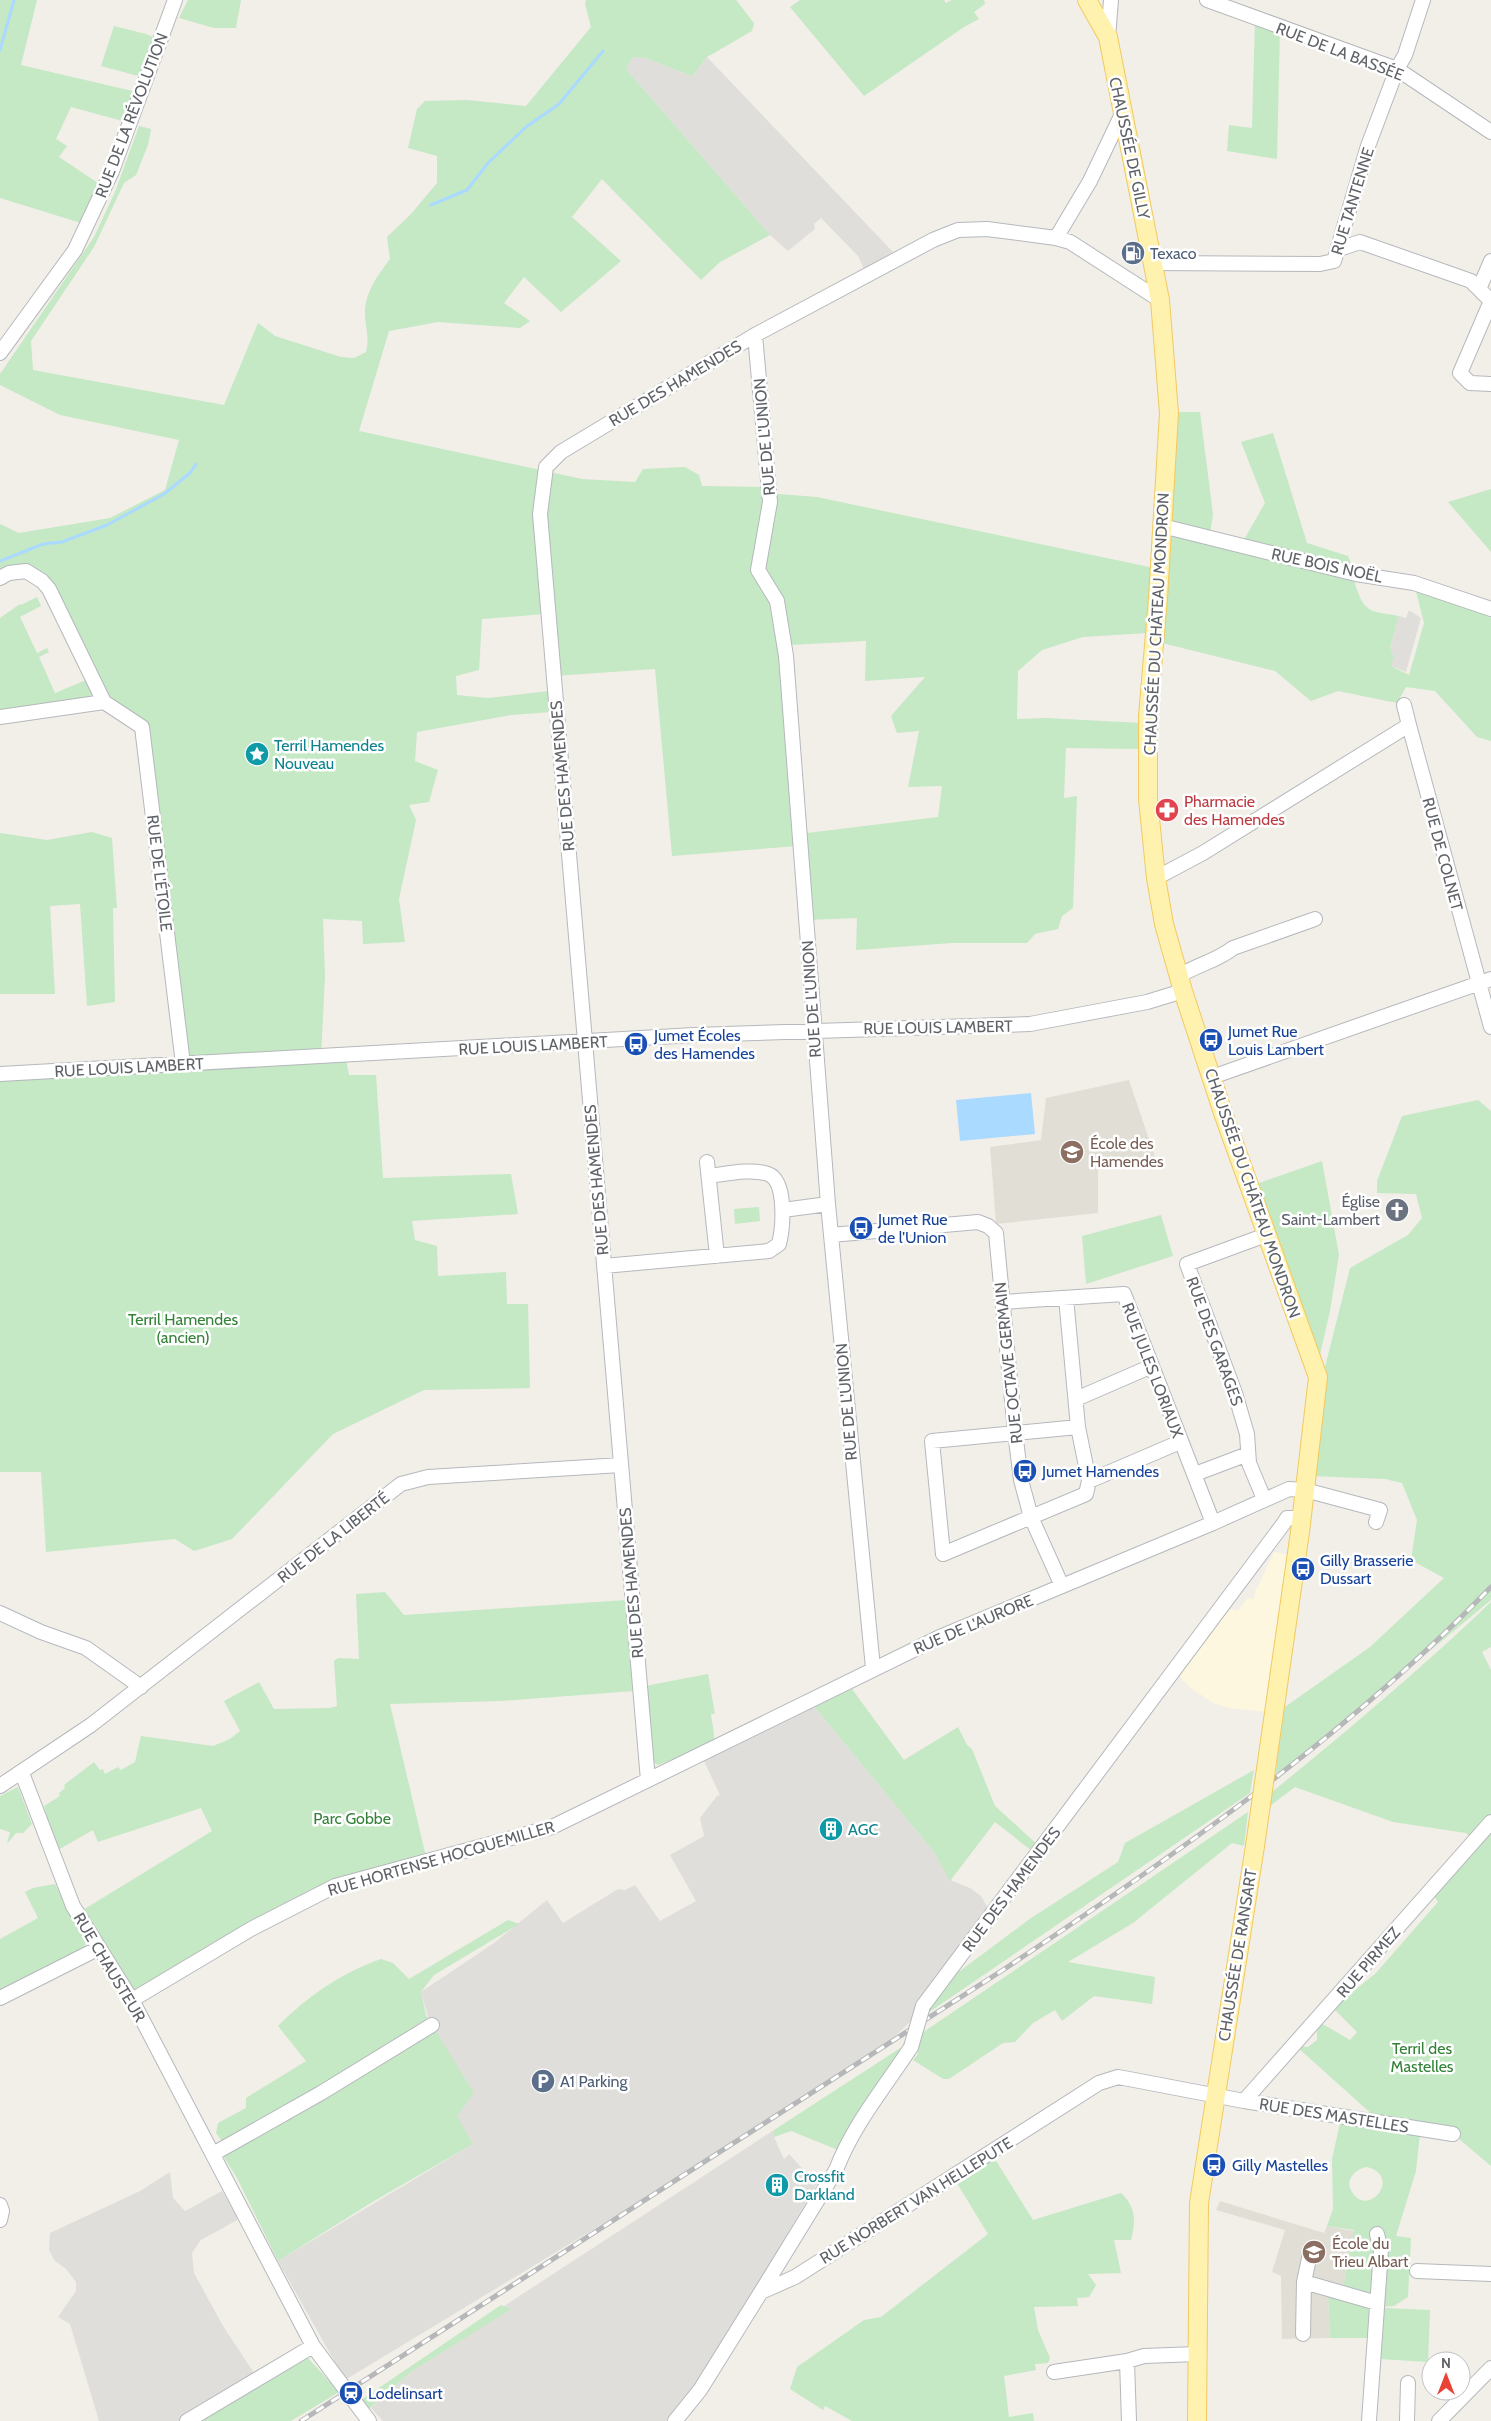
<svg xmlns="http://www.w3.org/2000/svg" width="1491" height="2421" viewBox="0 0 1491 2421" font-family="Cabin,sans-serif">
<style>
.commercial{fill:#fef7e0}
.industrial{fill:#e0deda}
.education{fill:#e1ded6}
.green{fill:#c5e8c5;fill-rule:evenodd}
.water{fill:#aadaff}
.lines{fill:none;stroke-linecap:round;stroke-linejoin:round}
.stream{stroke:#aadaff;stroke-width:3}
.minor-casing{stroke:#b5b8bc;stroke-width:16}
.major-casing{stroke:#f2c960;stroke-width:20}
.minor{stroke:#fff;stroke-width:14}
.major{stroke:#fff2af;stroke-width:18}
.rail-casing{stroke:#b6b7b8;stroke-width:5}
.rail{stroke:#fff;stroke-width:3;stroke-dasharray:9;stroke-linecap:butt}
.minor-bridge-casing{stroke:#b5b8bc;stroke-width:16;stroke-linecap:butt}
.major-bridge-casing{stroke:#f2c960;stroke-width:20;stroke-linecap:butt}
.minor-bridge{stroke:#fff;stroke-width:14}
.major-bridge{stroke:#fff2af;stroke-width:18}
.labels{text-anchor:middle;stroke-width:5;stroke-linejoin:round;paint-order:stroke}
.street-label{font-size:16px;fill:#5f6368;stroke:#fff}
.service-label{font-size:16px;fill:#4e5e75;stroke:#fff;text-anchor:start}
.culture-label{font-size:16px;fill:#0d838f;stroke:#fff;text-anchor:start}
.health-label{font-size:16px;fill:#be3a42;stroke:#fff;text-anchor:start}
.transit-label{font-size:16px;fill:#164399;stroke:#fff;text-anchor:start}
.education-label{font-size:16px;fill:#785e54;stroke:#fff;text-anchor:start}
.worship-label{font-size:16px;fill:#5b616d;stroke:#fff;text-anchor:end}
.park-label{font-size:16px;fill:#348238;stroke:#fff}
</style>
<rect width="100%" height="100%" fill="#f1efe8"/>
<path class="commercial" d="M1274,1552L1289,1555L1266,1712L1229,1708L1213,1703L1188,1686L1177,1673L1228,1609L1238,1611L1248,1598L1254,1599L1256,1589H1257Z"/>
<path class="industrial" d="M633,57L645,58L692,76L707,57L893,252L864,269L858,256L821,218L814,224L815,229L788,251L770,235L626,69Z
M1409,610L1421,618L1406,672L1391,666L1390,649L1399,616L1406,618Z
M813,1705L934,1852L950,1880L970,1888L981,1896L989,1910L912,2020L888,2043L690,2171L345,2380L278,2261L473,2144L456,2116L421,1992L494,1943L547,1900L563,1923L618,1889L625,1890L635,1885L660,1921L696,1901L670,1855L704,1836L700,1818L717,1796L720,1795L703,1759Z
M774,2130V2137L784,2159L789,2154L812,2179L818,2182L702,2378L666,2421H383L371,2408L411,2372L510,2309L504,2306Z
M170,2172L173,2198L185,2211L222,2191L239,2219L201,2240L192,2253L194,2273L223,2326L256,2376L179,2421H99L70,2324L58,2317L76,2291V2282L66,2269L54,2260L49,2250L50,2233L140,2191Z"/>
<path class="education" d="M1129,1080L1155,1157L1098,1170V1213L996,1224L990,1147L1041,1140L1046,1098Z
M1220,2201L1324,2233L1327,2226L1354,2231L1343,2288L1328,2292L1330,2338L1282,2339L1281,2276L1272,2272L1285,2230L1216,2210Z"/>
<path class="green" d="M0,0H37L21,65L141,93L130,123L71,107L56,139L67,146L59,157L104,187L81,223L0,198Z
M188,0H241L236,28H214L179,18Z
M586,0H736L754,23L752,31L707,57L692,76L645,58L633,57L626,69L770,235L720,262L701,280L602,179L572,217L621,261L561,312L524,277L504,303L530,321L520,328L438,322L389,331L359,431L582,479L635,482L643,469L685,467L699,475L702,486L765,487L766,493L817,497L1159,569L1147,633L1083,637L1042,650L1018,671L1017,719L1047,718L1140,723L1138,749L1066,748L1064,798L1077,796L1073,908L1062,916L1058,929L1035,934L1027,943H952L856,950L857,918L806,920L799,834L938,817L942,786L908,787L919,731L897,733L891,716L925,677L865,681L866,641L790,645L798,846L672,856L655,669L554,676L544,614L482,619L479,670L456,676L457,695L488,698L549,691L551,712L512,715L417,732L415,761L438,770L429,802L409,805L416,820L399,899L405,942L363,944L362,921L323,919L325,976L321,1057L346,1059L349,1075H376L383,1178L511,1174L518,1214L412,1221L415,1240L437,1246L438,1276L506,1272L507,1304H528L530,1388L424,1390L333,1434L232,1539L194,1551L175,1539L46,1552L41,1472H0V1077L195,1067L185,1053L139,734L104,702L0,717V618L20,604L21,605L37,597L41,606L20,617L37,653L47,648L49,652L39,657L55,693L91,678L42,581L0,573V524L19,533L110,518L165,490L179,440L60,415L0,385V374L94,237L115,192L139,126L151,129L148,145L136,175L124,183L94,247L31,341L33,370L224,405L258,323L275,336L341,357L354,358L366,352C370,337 365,328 365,313C365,292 378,275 390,259L387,237L411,214L437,183V156L408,148L417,109L425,101L467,100L526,106L591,27L585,4Z
M800,0H944L946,3L952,0H984L985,4L974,12L979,19L964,27L864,96L790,7Z
M1255,18L1280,27L1277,159L1227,151L1229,125L1252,128Z
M114,26L146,34L160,40L146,78L101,66Z
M1171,412H1200L1213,514L1210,534L1173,521L1169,512Z
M1273,433L1307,543L1348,556L1356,574L1242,543L1265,503L1241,442Z
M1491,489V552L1448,502Z
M1172,528L1354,581C1364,612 1367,611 1399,616L1390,648L1394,658L1391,666L1409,675L1424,623L1414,583L1491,609V741L1477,737L1435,691L1406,687L1397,703L1338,691L1311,701L1275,671L1158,642Z
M92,832L112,838L117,908H113L115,1002L87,1006L80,904L50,906L55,994H0V833L47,840Z
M1478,1100L1491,1111V1600L1285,1771L1276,1773L1282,1709L1370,1647L1444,1578L1411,1560L1417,1520L1402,1483L1385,1479L1312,1476L1324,1371L1350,1268L1408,1235L1422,1218L1416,1194L1377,1193V1181L1402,1116Z
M1322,1161L1339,1255L1330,1311L1318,1363L1261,1196L1259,1183Z
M759,1207L760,1221L735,1224L734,1209Z
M1161,1215L1173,1256L1086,1284L1082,1236Z
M385,1592L404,1615L626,1600L634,1691L500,1701L390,1704L427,1861L335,1886L132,2000L78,1913L212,1831L201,1808L98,1842L93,1830L56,1851L44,1806L60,1796L59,1793L65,1788L64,1785L94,1762L100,1770L103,1769L105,1774L118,1767L121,1770L135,1762L141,1736L213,1746L230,1739L240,1731L224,1701L259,1682L274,1709L330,1708L337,1706L334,1661L338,1658L359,1659L356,1594Z
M1491,1602V1647L1482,1652L1491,1670V2166L1453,2134L1375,2117L1296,2046L1308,2047L1317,2040V2030L1321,2023L1350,2040L1357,2032L1333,2008L1376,1973L1438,1902L1433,1894L1476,1842L1466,1833L1393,1822L1295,1787L1270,1806L1272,1792C1347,1731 1421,1669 1491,1602Z
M708,1674L715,1714H711C712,1725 715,1732 714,1743L658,1765L651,1761L645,1686Z
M852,1689L904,1760L958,1727L967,1745L972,1749L995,1806L1038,1845L1032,1851L995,1822L950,1881L934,1852L813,1705Z
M1254,1770L1250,1793L925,2015L941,1985L1031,1918L1118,1862L1125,1843Z
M18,1787L32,1824L23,1833H16L7,1844L10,1832L0,1829V1796Z
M1248,1812L1244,1846L1232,1843L1133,1923L1068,1962L1155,1977L1152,2004L1094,1996L1062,2021L1055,2010L1033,2023L1015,2042L1003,2043L949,2079H943L913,2060L918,2054L916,2049L919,2035Z
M55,1884L86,1942L83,1950L0,1990V1939L38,1918L25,1892L33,1888Z
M508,1920L519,1924L434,1975L421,1992L426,2015L474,2093L457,2116L473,2144L374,2201L278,2261L237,2178L217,2146L350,2068L222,2141L216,2133L218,2123L246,2108V2098L306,2061L278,2026C308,1996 341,1973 381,1959L393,1963L409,1979Z
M905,2045L838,2150L791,2131L774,2137V2130Z
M1340,2123L1420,2134L1416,2171L1396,2236L1411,2238L1408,2297L1394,2306L1378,2307L1372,2338H1330L1328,2292L1343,2288L1354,2230L1327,2226L1333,2209L1332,2159ZM1367,2167C1403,2176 1368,2219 1352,2192C1344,2180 1355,2169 1367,2167Z
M993,2156L1033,2220L1121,2193C1136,2207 1136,2221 1131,2240H1114L1121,2273L1088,2274L1096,2285L1089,2297L1077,2298L1078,2306L1034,2307L1038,2330L1050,2358L1048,2363L1035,2364L1036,2370L1004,2376L1009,2417L1033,2413L1034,2421H852L825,2406L823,2410L790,2389L797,2367L864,2320L881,2317L988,2234L955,2180Z
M501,2305L511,2309L411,2372L368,2410L361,2400Z
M1383,2308L1430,2310L1428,2362L1380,2359Z
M308,2358L339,2392L291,2421H199Z"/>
<path class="water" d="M1031,1093L1035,1134L960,1141L956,1100Z"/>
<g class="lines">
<path class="stream" d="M0,50L14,0
M431,205L467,190L488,163L526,127L559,104L603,51
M0,561L43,544L62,542L107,525L164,494L190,473L196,464"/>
<g class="minor-casing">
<path id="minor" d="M1207,0L1397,69L1491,132
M1108,37L1111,0
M1056,238L1090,181L1122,114
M1339,249L1360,242L1471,281L1491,301L1460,373L1470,383L1491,384
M1154,263L1320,264L1334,261L1368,146L1397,69L1405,55L1423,0
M1479,289L1491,261
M755,335L770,502L758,570L777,601L786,656L828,1204L873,1668
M0,353L75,250L112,171L175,0
M1162,526L1356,574L1414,583L1491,609
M0,578L9,573L26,571L42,581L49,589L104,702
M1404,705L1409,725
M0,717L104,702L142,727L183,1064
M1156,878L1203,853L1409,725L1491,1027
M1179,976C1196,965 1217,961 1233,948L1315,919
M0,1074L694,1035L1030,1024L1147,1002L1183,991
M1212,1077L1491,979
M707,1162L717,1256
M783,1210L828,1204
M831,1235L978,1222L988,1226L996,1233L1015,1432L1021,1480L1031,1517L1062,1586
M604,1266L769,1251L779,1244C783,1228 787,1181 768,1174C751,1168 726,1174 709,1176
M1066,1298L1078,1427L1089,1481L1086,1494L943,1554L932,1441L1078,1427
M1002,1302L1124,1294L1213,1523
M1076,1399L1152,1366
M1195,1474L1248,1454
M1089,1481L1180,1442
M1264,1499L1249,1463L1247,1434L1235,1393L1187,1264L1266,1235
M0,1613L41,1632L86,1648L141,1687
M22,1773L73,1906L133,2002L313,2346L369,2421
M648,1780L540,514L546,467L561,452L755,335L933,240L958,230L987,229L1056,238L1070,242L1160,300
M0,1786L91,1725L401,1484L428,1477L621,1465
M0,1998L99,1948
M132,2000L251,1929L335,1886L552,1827L940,1637L1213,1523L1289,1489L1305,1490L1380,1510L1376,1522
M923,2006L1284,1523L1287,1518H1302
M1244,2101L1491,1822
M213,2154L321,2093L432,2025
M0,2205L2,2211L0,2220
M1417,2271L1491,2274
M1304,2282L1377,2303
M761,2292L836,2170C853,2125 885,2087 911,2047
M1303,2334L1304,2282L1311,2249
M1054,2372L1127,2361
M187,2421L313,2346
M675,2421L700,2390L761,2292L795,2277L1099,2083L1118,2077L1129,2079L1244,2101L1453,2134
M1129,2421L1127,2361L1144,2356L1198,2354
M1369,2421L1381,2250L1377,2234
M1407,2421L1408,2383
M1439,2421L1491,2368"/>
</g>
<g class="major-casing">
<path id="major" d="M1087,0L1108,37L1160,300L1169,413L1158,598L1148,716V799L1156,878L1164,924L1183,991L1223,1113L1318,1377L1300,1532L1274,1713
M1197,2421L1199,2203L1255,1846"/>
</g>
<use href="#minor" class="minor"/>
<use href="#major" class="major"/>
<g class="rail-casing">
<path id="rail" d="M301,2421L1006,1968C1177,1854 1347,1736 1491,1587"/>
</g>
<use href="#rail" class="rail"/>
<g class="minor-bridge-casing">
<path id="minor-bridge" d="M911,2047L923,2006"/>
</g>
<g class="major-bridge-casing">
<path id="major-bridge" d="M1255,1846L1274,1713"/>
</g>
<use href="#minor-bridge" class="minor-bridge"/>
<use href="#major-bridge" class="major-bridge"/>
</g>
<defs>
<g id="fuel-disc" transform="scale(1.25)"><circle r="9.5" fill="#5c6f8a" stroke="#fff"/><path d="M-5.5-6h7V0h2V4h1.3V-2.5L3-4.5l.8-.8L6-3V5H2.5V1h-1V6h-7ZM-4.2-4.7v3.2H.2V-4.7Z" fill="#fff"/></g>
<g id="sight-disc" transform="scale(1.25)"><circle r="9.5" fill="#0f9aa8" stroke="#fff"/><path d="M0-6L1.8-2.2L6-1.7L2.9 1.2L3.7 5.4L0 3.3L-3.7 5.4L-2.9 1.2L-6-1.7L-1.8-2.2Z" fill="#fff"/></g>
<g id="pharmacy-disc" transform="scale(1.25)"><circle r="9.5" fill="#e0444e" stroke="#fff"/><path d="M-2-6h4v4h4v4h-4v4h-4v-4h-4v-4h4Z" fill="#fff"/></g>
<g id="bus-disc" transform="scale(1.25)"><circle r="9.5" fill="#1a4fb4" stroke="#fff"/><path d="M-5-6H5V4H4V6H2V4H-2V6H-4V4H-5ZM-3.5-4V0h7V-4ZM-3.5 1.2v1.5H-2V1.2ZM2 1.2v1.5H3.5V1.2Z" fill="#fff"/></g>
<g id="school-disc" transform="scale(1.25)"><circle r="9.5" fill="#8d6e63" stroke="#fff"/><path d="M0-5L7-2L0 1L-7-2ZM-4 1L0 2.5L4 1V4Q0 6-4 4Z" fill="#fff"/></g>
<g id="church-disc" transform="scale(1.25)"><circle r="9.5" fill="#6b7280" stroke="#fff"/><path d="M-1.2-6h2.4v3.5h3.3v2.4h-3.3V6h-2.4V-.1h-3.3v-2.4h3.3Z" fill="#fff"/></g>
<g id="building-disc" transform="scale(1.25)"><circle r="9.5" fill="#0f9aa8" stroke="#fff"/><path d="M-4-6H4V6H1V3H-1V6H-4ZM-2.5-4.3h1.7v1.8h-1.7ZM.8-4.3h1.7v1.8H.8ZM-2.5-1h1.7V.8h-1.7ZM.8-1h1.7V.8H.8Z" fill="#fff"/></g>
<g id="parking-disc" transform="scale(1.25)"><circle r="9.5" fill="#5c6f8a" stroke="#fff"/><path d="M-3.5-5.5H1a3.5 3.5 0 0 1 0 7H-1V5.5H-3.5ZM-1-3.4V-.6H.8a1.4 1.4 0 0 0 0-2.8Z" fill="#fff"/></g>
<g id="station-disc" transform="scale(1.25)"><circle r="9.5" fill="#1a4fb4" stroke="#fff"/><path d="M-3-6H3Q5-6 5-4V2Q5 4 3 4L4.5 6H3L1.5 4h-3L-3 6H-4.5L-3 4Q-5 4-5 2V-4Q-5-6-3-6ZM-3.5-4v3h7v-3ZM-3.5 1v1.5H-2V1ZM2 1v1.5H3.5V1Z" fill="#fff"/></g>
</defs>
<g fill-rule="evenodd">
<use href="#fuel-disc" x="1133" y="253"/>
<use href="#sight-disc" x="257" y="754"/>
<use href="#pharmacy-disc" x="1167" y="810"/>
<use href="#bus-disc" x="1211" y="1040"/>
<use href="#bus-disc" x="636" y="1044"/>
<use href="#school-disc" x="1072" y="1152"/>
<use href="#church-disc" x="1397" y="1210"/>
<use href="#bus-disc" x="861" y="1228"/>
<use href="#bus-disc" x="1025" y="1471"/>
<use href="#bus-disc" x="1303" y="1569"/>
<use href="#building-disc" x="831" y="1829"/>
<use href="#parking-disc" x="543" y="2081"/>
<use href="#bus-disc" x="1214" y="2165"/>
<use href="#building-disc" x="777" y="2185"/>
<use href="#school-disc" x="1314" y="2252"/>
<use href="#station-disc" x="351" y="2393"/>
</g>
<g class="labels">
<g class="street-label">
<text transform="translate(1340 51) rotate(21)" y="6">RUE DE LA BASSÉE</text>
<text transform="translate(131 115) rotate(-69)" y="6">RUE DE LA RÉVOLUTION</text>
<text transform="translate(1130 148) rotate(78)" y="6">CHAUSSÉE DE GILLY</text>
<text transform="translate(1352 201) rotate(-73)" y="6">RUE TANTENNE</text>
<text transform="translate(675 383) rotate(-31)" y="6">RUE DES HAMENDES</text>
<text transform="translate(764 437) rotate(-95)" y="6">RUE DE L'UNION</text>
<text transform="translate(1327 565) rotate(12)" y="6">RUE BOIS NOËL</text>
<text transform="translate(1156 624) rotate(-87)" y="6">CHAUSSÉE DU CHÂTEAU MONDRON</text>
<text transform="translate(562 776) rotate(-95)" y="6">RUE DES HAMENDES</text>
<text transform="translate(1443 854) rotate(75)" y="6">RUE DE COLNET</text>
<text transform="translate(160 873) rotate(83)" y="6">RUE DE L'ÉTOILE</text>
<text transform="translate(811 999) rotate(-94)" y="6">RUE DE L'UNION</text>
<text transform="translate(938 1027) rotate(-1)" y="6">RUE LOUIS LAMBERT</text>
<text transform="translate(533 1045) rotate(-3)" y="6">RUE LOUIS LAMBERT</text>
<text transform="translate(129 1067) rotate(-3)" y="6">RUE LOUIS LAMBERT</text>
<text transform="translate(596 1180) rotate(-95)" y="6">RUE DES HAMENDES</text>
<text transform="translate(1253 1193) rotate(71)" y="6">CHAUSSÉE DU CHÂTEAU MONDRON</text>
<text transform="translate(1215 1341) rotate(70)" y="6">RUE DES GARAGES</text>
<text transform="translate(1008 1363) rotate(-96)" y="6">RUE OCTAVE GERMAIN</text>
<text transform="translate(1153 1370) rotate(69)" y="6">RUE JULES LORIAUX</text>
<text transform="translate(846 1402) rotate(-95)" y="6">RUE DE L'UNION</text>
<text transform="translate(333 1537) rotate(-38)" y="6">RUE DE LA LIBERTÉ</text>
<text transform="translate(631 1583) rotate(-95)" y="6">RUE DES HAMENDES</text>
<text transform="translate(973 1624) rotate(-23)" y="6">RUE DE L'AURORE</text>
<text transform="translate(441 1858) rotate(-16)" y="6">RUE HORTENSE HOCQUEMILLER</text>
<text transform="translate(1011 1889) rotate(-53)" y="6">RUE DES HAMENDES</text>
<text transform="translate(1237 1955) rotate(-81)" y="6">CHAUSSÉE DE RANSART</text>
<text transform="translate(1368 1962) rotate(-49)" y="6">RUE PIRMEZ</text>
<text transform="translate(110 1967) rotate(59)" y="6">RUE CHAUSTEUR</text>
<text transform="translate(1334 2115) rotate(9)" y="6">RUE DES MASTELLES</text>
<text transform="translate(916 2200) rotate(-32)" y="6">RUE NORBERT VAN HELLEPUTE</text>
</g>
<g class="service-label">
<text x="1150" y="259">Texaco</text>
<text x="560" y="2087">A1 Parking</text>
</g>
<g class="culture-label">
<text x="274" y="751">Terril Hamendes<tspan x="274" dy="18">Nouveau</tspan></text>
<text x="848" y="1835">AGC</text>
<text x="794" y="2182">Crossfit<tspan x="794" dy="18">Darkland</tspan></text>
</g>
<g class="health-label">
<text x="1184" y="807">Pharmacie<tspan x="1184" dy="18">des Hamendes</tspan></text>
</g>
<g class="transit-label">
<text x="1228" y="1037">Jumet Rue<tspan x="1228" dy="18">Louis Lambert</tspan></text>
<text x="654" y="1041">Jumet Écoles<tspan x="654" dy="18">des Hamendes</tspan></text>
<text x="878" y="1225">Jumet Rue<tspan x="878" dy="18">de l'Union</tspan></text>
<text x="1042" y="1477">Jumet Hamendes</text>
<text x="1320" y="1566">Gilly Brasserie<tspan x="1320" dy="18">Dussart</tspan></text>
<text x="1232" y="2171">Gilly Mastelles</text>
<text x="368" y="2399">Lodelinsart</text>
</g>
<g class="education-label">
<text x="1090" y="1149">École des<tspan x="1090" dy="18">Hamendes</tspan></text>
<text x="1332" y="2249">École du<tspan x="1332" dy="18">Trieu Albart</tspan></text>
</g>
<g class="worship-label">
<text x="1380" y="1207">Église<tspan x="1380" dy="18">Saint-Lambert</tspan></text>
</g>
<g class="park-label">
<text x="183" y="1325">Terril Hamendes<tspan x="183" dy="18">(ancien)</tspan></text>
<text x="352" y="1824">Parc Gobbe</text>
<text x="1422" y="2054">Terril des<tspan x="1422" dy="18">Mastelles</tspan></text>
</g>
</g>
<g transform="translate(1446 2376)"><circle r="24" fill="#ffffff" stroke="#bfc1c3"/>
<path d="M0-4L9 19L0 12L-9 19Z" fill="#ea4335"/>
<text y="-8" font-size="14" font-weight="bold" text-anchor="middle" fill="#5f6368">N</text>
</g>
</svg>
